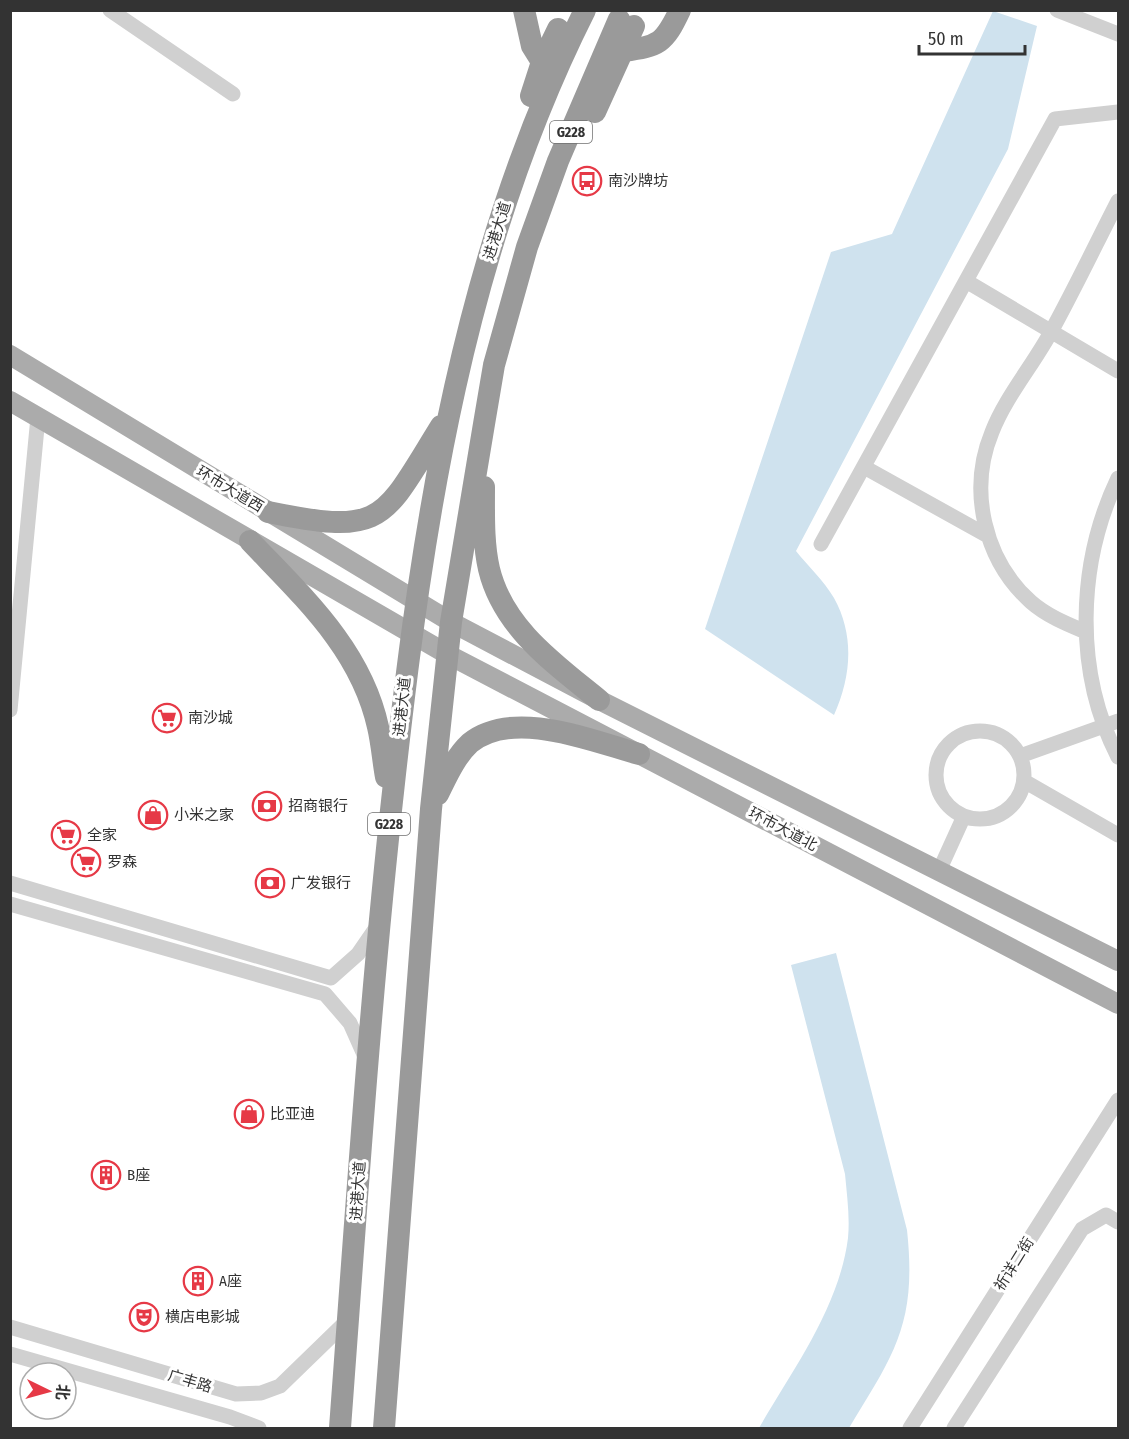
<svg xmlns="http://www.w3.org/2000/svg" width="1129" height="1439" viewBox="0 0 1129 1439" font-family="'Fira Sans Condensed','Noto Sans SC',sans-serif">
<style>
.water{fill:#cfe2ee}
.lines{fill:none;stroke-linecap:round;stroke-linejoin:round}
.minor{stroke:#d0d0d0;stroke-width:15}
.major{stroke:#ababab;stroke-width:20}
.highway{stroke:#9a9a9a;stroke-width:22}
.labels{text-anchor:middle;stroke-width:6;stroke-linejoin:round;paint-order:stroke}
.shield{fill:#fff;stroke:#707070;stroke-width:1.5}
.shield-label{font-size:14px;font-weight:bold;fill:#333}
.poi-label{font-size:15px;fill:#333;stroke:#fff;text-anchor:start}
.street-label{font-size:15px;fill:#333;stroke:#fff}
</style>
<rect width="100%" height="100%" fill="#fff"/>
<path class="water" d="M993,11L1037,26L1008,149L796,551C808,566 824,581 834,598C855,636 851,677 834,715L705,629L831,252L892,234Z
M836,953L907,1230C917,1323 895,1353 849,1428H759C793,1369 839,1308 848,1238C850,1217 847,1196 845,1174L791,965Z"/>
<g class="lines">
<path class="minor" d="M110,10L233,94
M1057,10L1118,34
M966,281L1118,371
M864,467L988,536
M1118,478C1077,564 1074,672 1118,757
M821,544L1055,119L1118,112
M1086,632C1067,624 1047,616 1031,602C984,560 968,490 992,432C1006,396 1034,364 1052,330C1075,288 1096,244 1118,201
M10,710L38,417
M936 775a44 44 0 1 1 88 0a44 44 0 1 1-88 0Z
M1020,756L1118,721
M1024,781L1118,835
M939,871L964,816
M10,883L331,978L358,954L378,925
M10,904L325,994L350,1023L366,1059
M10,1327L236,1394L261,1393L280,1386L348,1320
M10,1354L230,1417L259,1428
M910,1428L1118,1100
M954,1428L1082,1229L1106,1215L1118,1222"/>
<path class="major" d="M10,355L451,622L599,700L1118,961
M10,401L447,654L1118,1004"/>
<path class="highway" d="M524,10L532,46L542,62
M623,51C659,46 664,44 680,10
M531,96L542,62L558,29
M595,112L634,26
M484,487C484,514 483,543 489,569C503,628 555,664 599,700
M268,512C385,536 382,521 441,426
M250,541C303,597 361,649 378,727C382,744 383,761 386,777
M438,794C447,776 455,757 470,743C513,708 592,741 639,754
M340,1428C356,1213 370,998 394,783C423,519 464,250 585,10
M384,1428L431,809L451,622L484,424L494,365L527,247L558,161L619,19"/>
</g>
<defs>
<g id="bus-ring" transform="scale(1.5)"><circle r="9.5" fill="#fff" stroke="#e63946" stroke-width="1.5"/><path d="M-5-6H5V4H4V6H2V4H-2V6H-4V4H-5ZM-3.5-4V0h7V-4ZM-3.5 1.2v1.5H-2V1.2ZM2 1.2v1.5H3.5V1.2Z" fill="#e63946"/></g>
<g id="supermarket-ring" transform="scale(1.5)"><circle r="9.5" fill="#fff" stroke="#e63946" stroke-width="1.5"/><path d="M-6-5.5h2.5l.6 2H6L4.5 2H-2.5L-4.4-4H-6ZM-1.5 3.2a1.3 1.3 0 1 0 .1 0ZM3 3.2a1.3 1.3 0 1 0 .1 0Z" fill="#e63946"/></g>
<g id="bank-ring" transform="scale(1.5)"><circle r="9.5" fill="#fff" stroke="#e63946" stroke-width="1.5"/><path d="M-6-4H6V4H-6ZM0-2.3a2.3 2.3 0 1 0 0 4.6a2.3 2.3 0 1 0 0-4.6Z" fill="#e63946"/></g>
<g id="shop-ring" transform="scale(1.5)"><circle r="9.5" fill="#fff" stroke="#e63946" stroke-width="1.5"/><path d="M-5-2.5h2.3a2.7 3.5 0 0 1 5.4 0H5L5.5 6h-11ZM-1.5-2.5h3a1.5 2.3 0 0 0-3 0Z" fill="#e63946"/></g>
<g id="building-ring" transform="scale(1.5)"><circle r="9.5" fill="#fff" stroke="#e63946" stroke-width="1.5"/><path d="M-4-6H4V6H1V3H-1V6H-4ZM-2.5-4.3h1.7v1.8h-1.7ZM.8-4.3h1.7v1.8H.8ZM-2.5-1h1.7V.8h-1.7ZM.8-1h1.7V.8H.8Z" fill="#e63946"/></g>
<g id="theatre-ring" transform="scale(1.5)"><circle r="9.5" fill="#fff" stroke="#e63946" stroke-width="1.5"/><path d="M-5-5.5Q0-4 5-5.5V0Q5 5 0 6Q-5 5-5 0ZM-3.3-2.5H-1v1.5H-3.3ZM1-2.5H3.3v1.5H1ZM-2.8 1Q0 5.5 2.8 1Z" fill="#e63946"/></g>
</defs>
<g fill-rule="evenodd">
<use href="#bus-ring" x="587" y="181"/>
<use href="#supermarket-ring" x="167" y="718"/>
<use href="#bank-ring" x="267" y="806"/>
<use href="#shop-ring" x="153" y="815"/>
<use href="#supermarket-ring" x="66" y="835"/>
<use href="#supermarket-ring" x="86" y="862"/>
<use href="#bank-ring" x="270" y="883"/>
<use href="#shop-ring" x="249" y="1114"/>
<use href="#building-ring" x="106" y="1175"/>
<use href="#building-ring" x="198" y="1281"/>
<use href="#theatre-ring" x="144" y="1317"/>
</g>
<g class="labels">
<g class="shield">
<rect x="550" y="121" width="42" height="22" rx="4.5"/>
<rect x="368" y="813" width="42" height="22" rx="4.5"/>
</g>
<g class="shield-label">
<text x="571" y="137">G228</text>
<text x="389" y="829">G228</text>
</g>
<g class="poi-label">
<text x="608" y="186">南沙牌坊</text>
<text x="188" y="723">南沙城</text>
<text x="288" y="811">招商银行</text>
<text x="174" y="820">小米之家</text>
<text x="87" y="840">全家</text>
<text x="107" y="867">罗森</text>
<text x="291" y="888">广发银行</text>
<text x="270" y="1119">比亚迪</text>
<text x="127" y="1180">B座</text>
<text x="219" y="1286">A座</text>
<text x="165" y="1322">横店电影城</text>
</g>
<g class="street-label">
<text transform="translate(497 231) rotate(-73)" y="5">进港大道</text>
<text transform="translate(230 489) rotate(31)" y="5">环市大道西</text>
<text transform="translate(402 707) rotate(-84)" y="5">进港大道</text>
<text transform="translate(783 829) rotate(28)" y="5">环市大道北</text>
<text transform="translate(358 1191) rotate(-86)" y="5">进港大道</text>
<text transform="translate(1014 1264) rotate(-58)" y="5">祈详二街</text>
<text transform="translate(190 1381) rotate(17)" y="5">广丰路</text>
</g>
</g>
<rect width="1129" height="1439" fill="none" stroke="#333333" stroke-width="24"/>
<g transform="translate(48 1391) rotate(95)"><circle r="28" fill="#ffffff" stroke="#adadad" stroke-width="1.5"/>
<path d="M0-4.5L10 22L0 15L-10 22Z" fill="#e63946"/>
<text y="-9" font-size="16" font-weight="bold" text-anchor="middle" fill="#333333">北</text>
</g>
<path d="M919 45v9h106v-9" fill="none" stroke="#333333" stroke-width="3"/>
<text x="928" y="45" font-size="18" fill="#333333" stroke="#ffffff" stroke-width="4.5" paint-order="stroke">50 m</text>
</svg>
